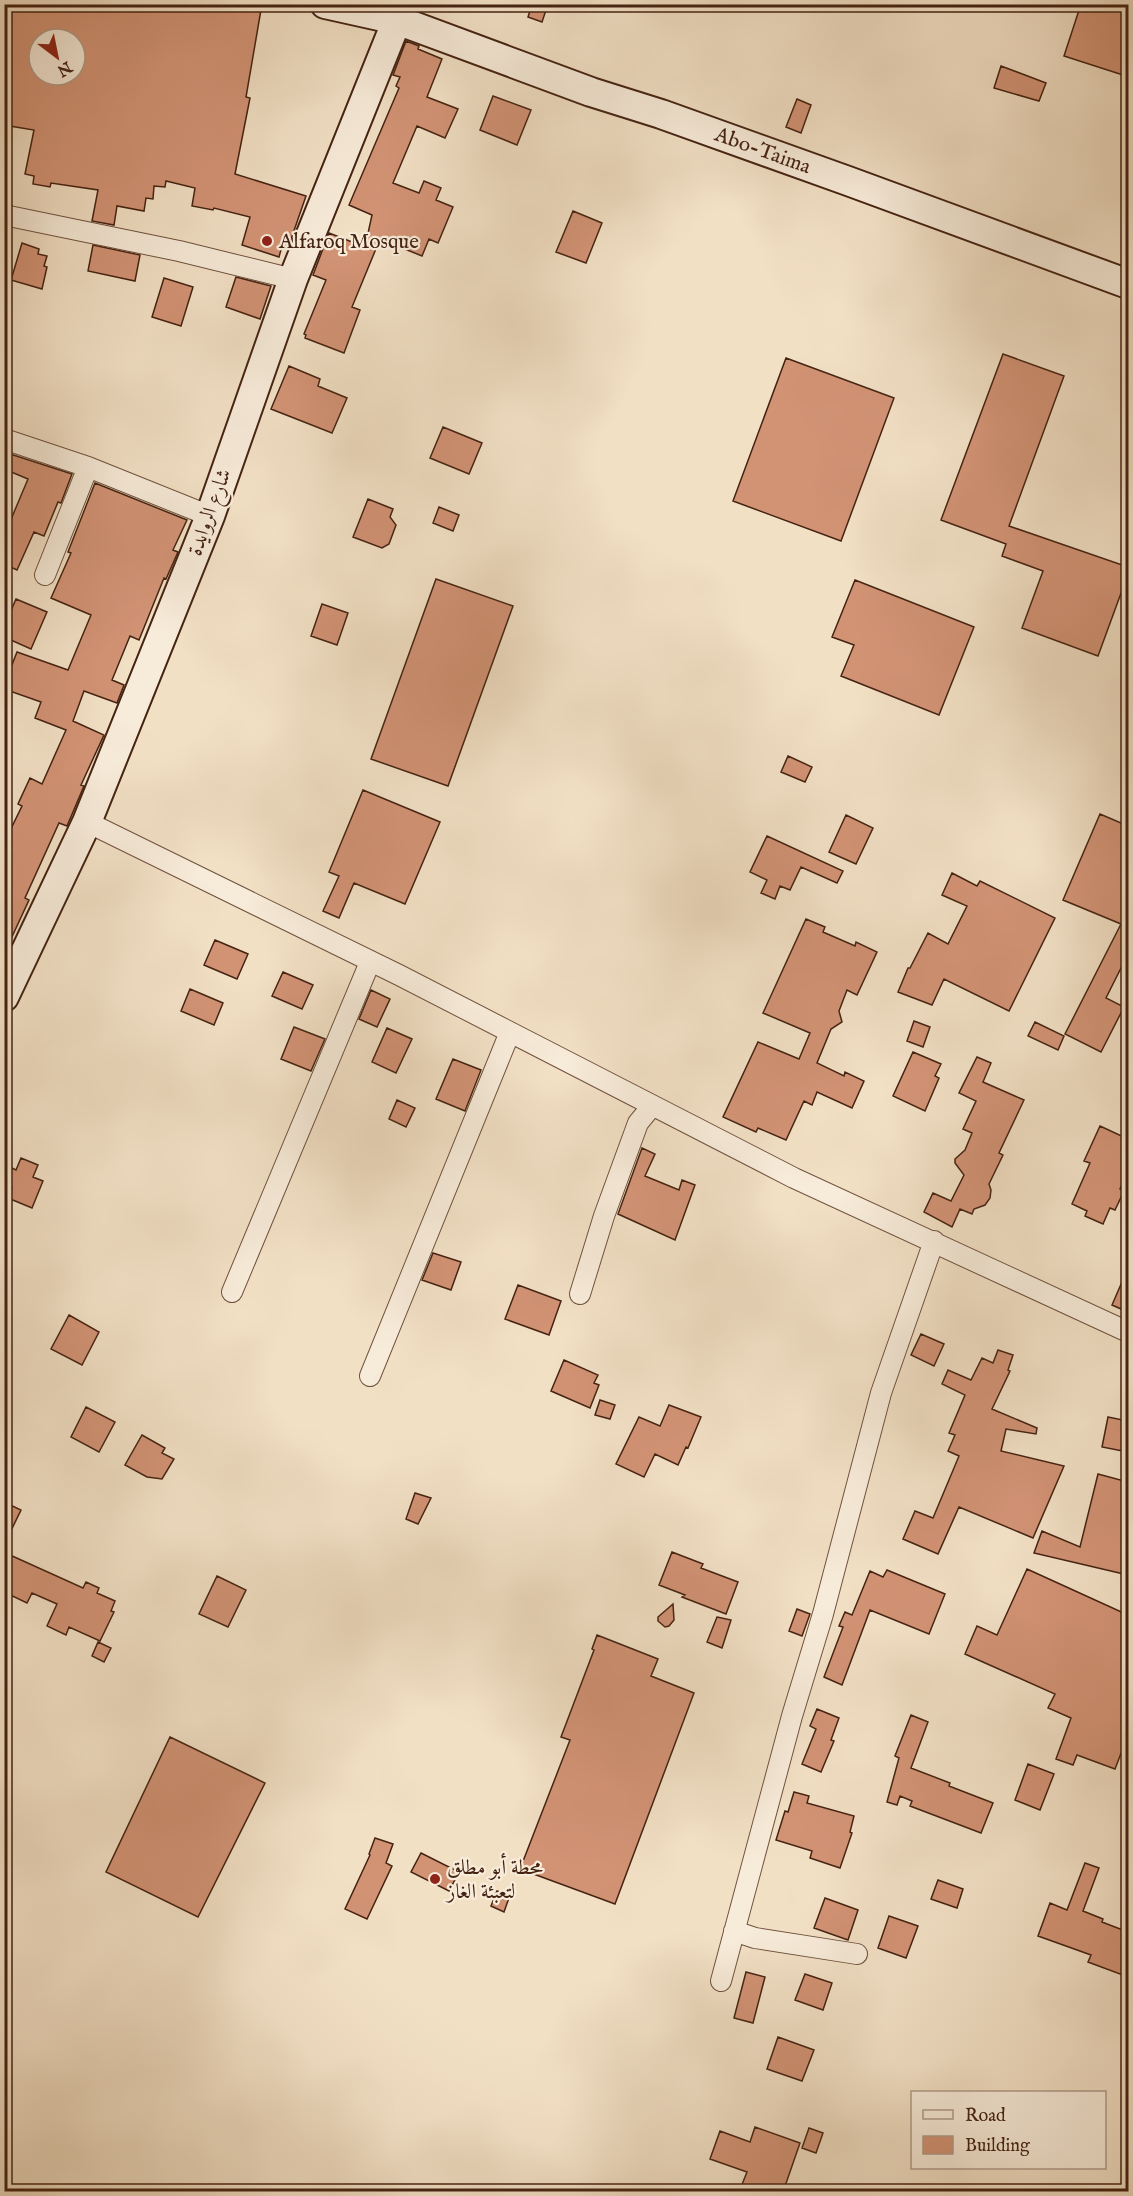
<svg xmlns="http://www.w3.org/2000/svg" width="1133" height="2196" viewBox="0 0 1133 2196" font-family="'IM FELL English',Amiri,serif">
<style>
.building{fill:#d29375;stroke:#452312;stroke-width:1.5;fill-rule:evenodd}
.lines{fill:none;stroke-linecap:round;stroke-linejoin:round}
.street-casing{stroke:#70523f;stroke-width:22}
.secondary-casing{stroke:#452312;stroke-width:32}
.street{stroke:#f7ebd9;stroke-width:20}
.secondary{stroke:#f7ebd9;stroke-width:28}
.poi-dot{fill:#8f2418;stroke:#f7ebd9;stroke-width:2}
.labels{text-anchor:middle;stroke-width:4.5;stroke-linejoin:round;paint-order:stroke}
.street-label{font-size:21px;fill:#452312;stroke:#f7ebd9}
.poi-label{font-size:21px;fill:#452312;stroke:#f7ebd9;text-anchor:start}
</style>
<rect width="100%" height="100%" fill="#f2e0c5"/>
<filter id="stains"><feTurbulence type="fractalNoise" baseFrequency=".00333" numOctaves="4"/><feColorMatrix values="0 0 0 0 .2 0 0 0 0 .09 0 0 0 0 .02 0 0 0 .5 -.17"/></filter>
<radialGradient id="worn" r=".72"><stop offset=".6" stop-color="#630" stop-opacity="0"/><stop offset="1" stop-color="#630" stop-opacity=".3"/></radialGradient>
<path class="building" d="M4,4H262L246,97L250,98L235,174L306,196L288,248L282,246L279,257L242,245L250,217L214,208L213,210L192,206L195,188L166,181L165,187L154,186L153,199L146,198L144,211L117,206L114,225L92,221L98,190L51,183L50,187L33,184L34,176L25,174L34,130L4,125ZM39,39H75V75H39Z
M532,4H548L542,22L528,17Z
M1081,4H1128V58L1123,75L1064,56Z
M406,41L419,46L418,49L442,59L427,97L458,109L445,138L417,126L393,183L419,193L424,181L441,188L436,200L453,207L438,243L429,239L422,256L380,239L352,307L360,310L344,353L305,338L306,335L304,334L326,280L313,275L329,233L365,247L372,215L349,205L399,88L396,86L400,77L393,75Z
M1001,66L1046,83L1039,101L994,88Z
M493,96L531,110L517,145L480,130Z
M797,99L811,105L801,133L786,127Z
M573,211L602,223L586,263L556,252Z
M22,243L39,249L38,254L47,256L44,266L47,267L42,289L11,280Z
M93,245L140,255L135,281L88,271Z
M236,277L271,286L260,319L226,307Z
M164,278L193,287L181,326L152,317Z
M1003,354L1064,376L1009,526L1128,567V574L1098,656L1022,628L1043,571L1002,556L1006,544L941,520Z
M786,358L894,398L841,541L733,501Z
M289,366L320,379L318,386L347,398L332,433L271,409Z
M443,427L482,443L469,474L430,458Z
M4,452L72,474L61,503L58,502L44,536L34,532L17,570L4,564V536L28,479L4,469Z
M95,483L187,520L173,550L178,552L166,579L164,578L139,640L130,636L112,680L124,685L117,703L84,691L73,721L104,735L81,785L84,786L67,826L59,823L25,898L29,900L4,954V843L22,806L18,804L30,778L42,784L66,730L35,718L41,702L4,689V685L17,652L68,670L91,615L51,598L71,553L68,552Z
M368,499L393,509L390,517L396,525L389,544L382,548L353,537Z
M439,507L459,515L453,531L433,523Z
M436,579L513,606L448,786L371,759Z
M855,580L974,627L939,715L841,676L854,645L832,637Z
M16,599L47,612L31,649L4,637V627Z
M322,604L348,613L337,645L311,636Z
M788,756L812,767L805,782L781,772Z
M363,790L440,822L405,904L354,883L339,918L323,911L339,876L329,872Z
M1100,814L1128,826V954L1106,998L1124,1007L1101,1052L1065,1034L1121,924L1063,900Z
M846,815L873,828L856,864L829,852Z
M767,836L843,871L837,883L801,867L790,890L780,886L775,899L761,893L767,880L750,872Z
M952,873L977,886L980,881L1055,918L1009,1011L944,979L932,1005L898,992L908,968H910L928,933L948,944L967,906L942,895Z
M806,919L825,927L823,932L855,946L856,942L877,952L857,995L847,990L839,1011L842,1022L831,1029L817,1063L844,1076L845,1072L864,1081L852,1108L817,1092L812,1105L804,1101L786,1140L758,1128L756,1132L723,1117L758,1042L799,1059L810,1033L763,1013Z
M215,940L248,954L237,979L204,965Z
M283,972L313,985L302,1009L272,996Z
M190,989L223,1003L214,1025L181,1011Z
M371,990L390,999L377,1027L359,1019Z
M914,1021L930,1027L923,1047L907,1041Z
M1035,1022L1064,1036L1058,1050L1028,1036Z
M294,1027L325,1039L311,1071L281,1059Z
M387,1028L412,1039L396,1073L372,1062Z
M913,1052L941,1064L935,1076L939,1078L925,1111L893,1096Z
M977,1057L991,1063L983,1082L1024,1100L999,1153L1003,1155L989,1184L991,1190L990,1198L985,1205L974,1209L972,1214L960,1209L952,1227L924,1212L933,1193L951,1201L964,1175L955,1163V1159L965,1150L972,1133L963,1129L976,1101L959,1093Z
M453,1059L481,1070L465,1111L436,1099Z
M397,1100L415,1108L406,1127L389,1119Z
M1100,1126L1128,1139V1171L1120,1189L1124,1191L1115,1210L1110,1208L1103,1224L1085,1216L1087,1211L1072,1204L1090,1163L1084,1161Z
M642,1148L655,1154L645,1176L679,1190L682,1180L695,1185L675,1240L618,1214Z
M21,1158L38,1165L33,1177L43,1181L32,1208L8,1198L12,1188L4,1185V1179L10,1167L16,1170Z
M433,1253L461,1262L451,1290L422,1280Z
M1128,1268V1312L1112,1305Z
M518,1285L561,1301L549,1335L505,1319Z
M69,1315L99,1332L82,1365L51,1349Z
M921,1334L944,1344L934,1366L911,1355Z
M998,1350L1013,1355L1008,1370L1010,1371L992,1409L1037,1428L1036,1434L1006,1429L1001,1451L1064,1466L1033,1538L959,1507L938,1554L903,1539L915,1511L933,1518L959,1456L948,1451L955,1435L949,1433L965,1395L942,1384L948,1370L971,1380L982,1358L993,1363Z
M564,1360L598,1375L594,1383L599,1385L590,1408L551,1391Z
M600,1400L615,1405L610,1419L595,1415Z
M669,1405L701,1417L688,1448L686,1447L678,1465L655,1454L644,1477L616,1464L639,1417L660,1426Z
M86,1407L115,1422L99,1452L71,1437Z
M1108,1417L1128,1421V1452L1102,1447Z
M142,1435L165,1448L162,1453L174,1459L162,1479L147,1477L125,1465Z
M1098,1474L1128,1482V1575L1034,1553L1042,1531L1080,1547Z
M415,1493L431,1498L418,1524L406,1519Z
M4,1502L21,1510L4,1545Z
M672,1552L703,1564L701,1568L738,1582L726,1614L682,1597L685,1595L659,1585Z
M10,1555L83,1588L86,1582L99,1588L97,1593L115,1601L111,1611L114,1612L100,1641L69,1627L66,1635L47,1626L57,1604L32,1593L27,1603L6,1593L11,1582L4,1579V1567Z
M1027,1569L1128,1615V1735L1115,1769L1077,1755L1073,1765L1056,1759L1071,1718L1048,1708L1055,1694L965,1654L977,1626L997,1635Z
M887,1570L945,1594L929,1634L870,1610L842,1685L824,1677L843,1627L839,1626L845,1612L852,1615L870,1571L883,1577Z
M217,1576L246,1590L228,1627L199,1614Z
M673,1604L674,1620L669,1626L665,1627L658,1621V1617Z
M797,1609L810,1614L802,1636L789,1631Z
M717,1617L731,1620L722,1648L707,1642Z
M597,1635L658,1659L651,1676L694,1693L615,1904L520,1869L570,1740L561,1737L594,1650L592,1649Z
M98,1642L111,1648L104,1662L92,1656Z
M817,1709L839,1718L831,1740L834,1741L821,1772L802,1764L816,1729L810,1726Z
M911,1715L928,1722L911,1768L950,1783L949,1786L993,1803L981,1833L910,1806L912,1801L900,1796L897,1805L887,1802L899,1758L895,1756Z
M170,1737L265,1783L198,1917L106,1872Z
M1028,1764L1054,1774L1040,1810L1015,1800Z
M794,1792L809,1796L807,1803L854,1816L850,1832L852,1833L840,1868L810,1858L812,1851L776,1840L785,1811L788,1812Z
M375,1838L393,1844L386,1863L392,1866L367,1919L345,1909L370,1855L369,1854Z
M421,1853L459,1872L449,1891L411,1872Z
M1085,1863L1099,1868L1083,1911L1103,1919L1102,1922L1128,1932V1977L1088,1962L1091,1955L1038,1936L1050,1903L1067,1910Z
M938,1880L963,1889L957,1908L931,1899Z
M497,1891L510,1895L504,1912L491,1906Z
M825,1898L858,1910L848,1940L814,1928Z
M889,1916L918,1926L906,1958L878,1948Z
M746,1972L765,1977L753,2023L734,2018Z
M805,1974L832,1983L823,2010L795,2000Z
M778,2037L814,2050L802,2081L767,2069Z
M755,2127L800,2143L783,2192H739L747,2172L710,2159L720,2131L750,2142Z
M809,2128L823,2133L816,2153L802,2148Z"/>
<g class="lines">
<g class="street-casing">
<path id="street" d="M4,215L179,251L293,279
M4,439L88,467L210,516
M45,575L88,467
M87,822L399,975L794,1178L1128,1332
M232,1292L370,962
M580,1294L604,1216L638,1123L652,1106
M370,1376L510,1032
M734,1931L755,1938L857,1954
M721,1981L792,1716L823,1614L881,1393L934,1241"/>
</g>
<g class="secondary-casing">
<path id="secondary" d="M325,4L397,20L591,92L661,114L848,181L1128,284
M4,997L87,822L210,516L293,279L397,20"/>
</g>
<use href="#street" class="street"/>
<use href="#secondary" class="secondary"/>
</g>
<g class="poi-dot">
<circle cx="267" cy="241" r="6"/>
<circle cx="435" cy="1879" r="6"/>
</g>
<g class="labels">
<g class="street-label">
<text transform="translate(763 150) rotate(20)" y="7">Abo-Taima</text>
<text transform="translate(209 512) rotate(-70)" y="7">شارع الروايدة</text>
</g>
<g class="poi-label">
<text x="279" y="248">Alfaroq Mosque</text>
<text x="447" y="1874">محطة أبو مطلق<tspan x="447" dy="24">لتعبئة الغاز</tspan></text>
</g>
</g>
<rect width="1133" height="2196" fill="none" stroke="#f2e0c5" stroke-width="24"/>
<rect x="6" y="6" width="1121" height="2184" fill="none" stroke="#452312" stroke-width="3"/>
<rect x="12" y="12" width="1109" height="2172" fill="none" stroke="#452312" stroke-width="1.5"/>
<rect x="911" y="2091" width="195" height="78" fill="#f7ebd9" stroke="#b09b89" stroke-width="1.5"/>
<rect x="923" y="2110" width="30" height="9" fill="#f7ebd9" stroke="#b09b89" stroke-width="1.5"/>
<text x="965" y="2121" font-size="18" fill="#452312">Road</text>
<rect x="923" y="2136" width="30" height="18" fill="#d29375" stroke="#b09b89" stroke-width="1.5"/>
<text x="965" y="2151" font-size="18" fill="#452312">Building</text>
<g transform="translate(57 57) rotate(148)"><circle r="28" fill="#f7ebd9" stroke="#b09b89" stroke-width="1.5"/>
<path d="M0-4.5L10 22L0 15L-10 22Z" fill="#8f2418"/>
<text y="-9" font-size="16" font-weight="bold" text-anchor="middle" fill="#452312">N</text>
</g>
<rect width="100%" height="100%" filter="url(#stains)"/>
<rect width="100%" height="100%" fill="url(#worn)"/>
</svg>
